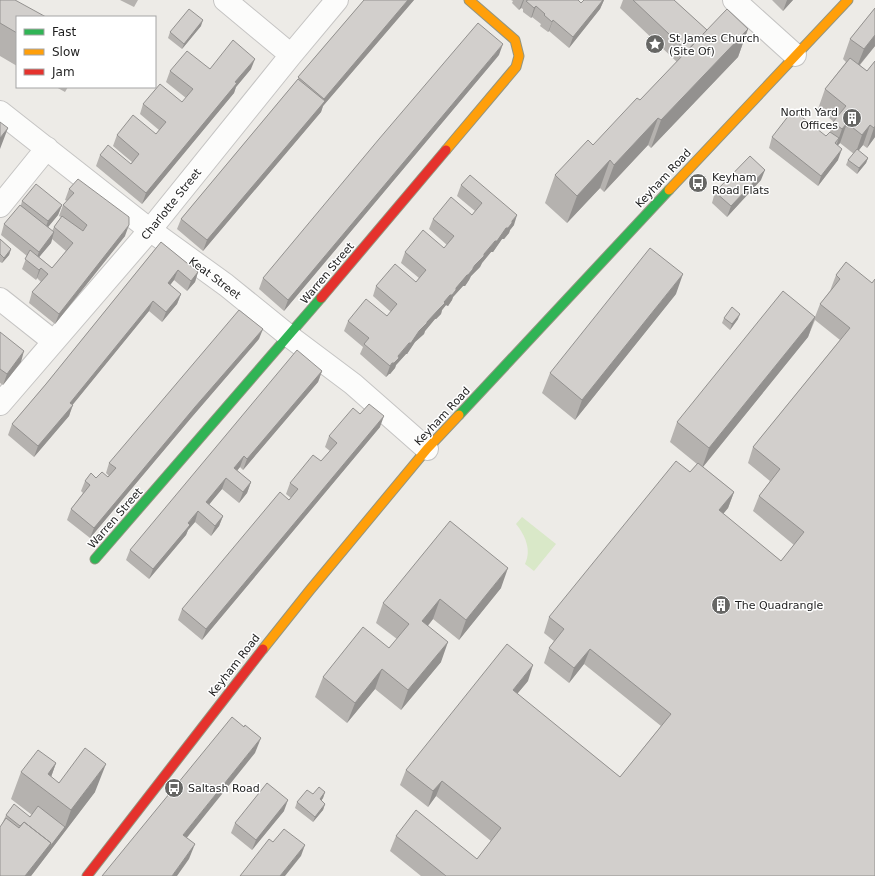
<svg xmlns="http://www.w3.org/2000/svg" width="875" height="876" viewBox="0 0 875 876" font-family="'DejaVu Sans',sans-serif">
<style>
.grass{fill:#d9e8c8}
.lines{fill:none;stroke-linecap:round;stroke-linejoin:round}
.street-casing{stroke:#c5c4c3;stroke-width:24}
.fast-casing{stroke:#939580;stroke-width:11}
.slow-casing{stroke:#939580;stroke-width:11}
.jam-casing{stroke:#939580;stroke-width:11}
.street{stroke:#fcfcfb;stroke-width:22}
.fast{stroke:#30b455;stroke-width:9}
.slow{stroke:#ff9f0a;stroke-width:9}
.jam{stroke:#e5322d;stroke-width:9}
.wall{fill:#b5b2af;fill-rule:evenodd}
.shaded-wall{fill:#93918f}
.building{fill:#d2cfcc;stroke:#93918f}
.labels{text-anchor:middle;stroke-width:3;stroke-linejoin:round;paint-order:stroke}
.poi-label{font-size:11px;fill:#1e1e1e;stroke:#fff;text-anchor:start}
.street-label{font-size:11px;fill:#1e1e1e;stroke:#fff}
</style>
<rect width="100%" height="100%" fill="#edebe7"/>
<path class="grass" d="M522,517L556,544L534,571L525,564C532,550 525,535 516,524Z"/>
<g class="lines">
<g class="street-casing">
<path id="street" d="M225,0L291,55
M734,0L795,55
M0,112L150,230L226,285L289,336L353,384L402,427L427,449
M0,206L47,148
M0,299L53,341
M0,404L150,230L291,55L337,0"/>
</g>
<g class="fast-casing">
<path id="fast" d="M459,415L669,190
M95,559L321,298"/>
</g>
<g class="slow-casing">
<path id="slow" d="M446,150L516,67L519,56L515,40L469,0
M669,190L848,0
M263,649L310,590L427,449L459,415"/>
</g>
<g class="jam-casing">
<path id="jam" d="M321,298L446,150
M87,876L263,649"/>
</g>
<use href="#street" class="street"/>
<use href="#fast" class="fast"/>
<use href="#slow" class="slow"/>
<use href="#jam" class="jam"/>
</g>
<path class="wall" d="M0,0L17,17V66L0,56Z
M120,0H138L134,7Z
M364,0H414L323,106L321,112L203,251L177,229L181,219L298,79V77Z
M511,0H578L581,3L584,0H604L600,9L569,48L549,31L548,32L540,26L541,24L532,17L531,18L523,12V9L521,8L519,10L512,3L513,1Z
M623,0H674L707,30L748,29L738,57L651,148L648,145L604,192L600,188L567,223L545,203L555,175L593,145L640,100L677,62L620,8Z
M772,0H793L783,11Z
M875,8V46L860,65L867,71L875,61V137L867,148L863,145L858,151L868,158L866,163L857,174L846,165L848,160L854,154L840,143L837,145L838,160L818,186L769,148L772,137L826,136L830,132L834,122L818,109L825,89L846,62L843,59L850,39Z
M201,26L182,49L168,38L170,32Z
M499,55L284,311L259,289L263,278Z
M210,69H251L236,87L234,93L142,204L96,166L100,155L131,164L132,162L113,146L117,135L156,134L159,130L140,114L143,104L182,102L186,98L166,82L170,71Z
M56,87H68L65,92Z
M761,180L727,217L712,203L715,192Z
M461,185L514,225L510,230L509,233L504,239H502L493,252H491L482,263L480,267L471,276L469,280L465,286H463L453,297L452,300L448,306L446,305L442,310L441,314L436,319H435L425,331L424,334L415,342L407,354H406L396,365L395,368L390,374H389L386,377L360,354L363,347L344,331L348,321L387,316L391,312L373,296L376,286L416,282L419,278L401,263L405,252L444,248L447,245L429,229L433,219L472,215L475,211L457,196Z
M69,189L125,236L55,324L29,303L32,292L41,282L37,278L36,280L22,269L27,256L1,235L4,224L21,205L22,201L62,205L58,215L48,227L52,231L54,227L61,217L59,216L63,205L67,201L65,200ZM52,239L66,251L52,268L39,257L51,243Z
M0,239L11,249L9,255L2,263L0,262Z
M161,242L198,272L195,282L187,291L174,280L170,285L181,294L177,304L162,322L149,311L72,405L69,416L34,457L8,435L12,424L46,384Z
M846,262L875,876H421L390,851L396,836L477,859L491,841L436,796L428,807L400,785L406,770L528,681L517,694L620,777L661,726L584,664L569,683L544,663L549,648L554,641L544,633L549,617L690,472L697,464L670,442L677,422L815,317L820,304L830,291L836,275ZM815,320L840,340L753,447L748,463L770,481L759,496L753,511L794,545L781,561L723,514L728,508L734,492L703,467L808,337Z
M676,294L575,420L542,393L550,373Z
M724,318L738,319L730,330L722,323Z
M0,332L21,362L3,385L0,383Z
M259,339L191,418L90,538L67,520L71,509L83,493L81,491L85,481L96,478L108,477L109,476L106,473L109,463Z
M322,371L318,382L243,470L240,467L237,471L251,482L247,493L239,503L222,489L209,504L223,516L219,526L211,536L195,522L188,530L186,535L149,579L126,560L130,550Z
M360,414L380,427L202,640L178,620L182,609L289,500L291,498L286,494L290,483L321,461L330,451L325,447L329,436Z
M501,588L459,640L433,619L428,626L441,662L401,710L375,689L347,723L315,697L323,677L389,648L397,639L376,623L383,603Z
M56,763L51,777L59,783L95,792L31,876H0L2,824L6,815L30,817L32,815L11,799L21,772Z
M325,792L323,798L321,801L325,804L323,810L313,822L295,808L297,802L313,794Z
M284,811L252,850L231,833L235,823Z"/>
<path class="shaded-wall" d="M408,0H414L323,106L321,112L203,251L207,240L322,104L324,99Z
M523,0H524L521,8L519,10Z
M603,0H604L600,9L569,48L573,37Z
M787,0H793L783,11Z
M536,6L532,17L531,18L534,8Z
M203,20L201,26L182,49L184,44Z
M553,20L549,31L548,32L552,22Z
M748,29L738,57L651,148L661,120Z
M875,35V46L856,69L864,49Z
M503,44L499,55L284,311L288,300Z
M255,59L251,69L236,87L234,93L142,204L146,193L235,82Z
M658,118L648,145L604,192L614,165Z
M847,123L840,143L835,149L842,129Z
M870,125L863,145L855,155L862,135Z
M875,126V137L867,148L874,128Z
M8,128L0,149V138Z
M842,149L838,160L818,186L821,176Z
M868,158L866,163L857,174L859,168Z
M610,160L600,188L567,223L577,196Z
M765,170L761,180L727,217L731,206Z
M62,205L58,215L44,232L48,221Z
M517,215L514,225L510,230L509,233L504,239H502L493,252H491L482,263L480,267L471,276L469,280L465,286H463L453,297L452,300L448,306L446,305L442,310L441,314L436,319H435L425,331L424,334L415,342L407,354H406L396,365L395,368L390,374H389L386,377L390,366Z
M129,225L125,236L55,324L59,314Z
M54,232L51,243L35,262L39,252Z
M11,249L9,255L2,263L4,258Z
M41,268L37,278L36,280L39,270Z
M178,270L174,280L164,293L168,283Z
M198,272L195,282L187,291L191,281Z
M683,274L676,294L575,420L582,400Z
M181,294L177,304L162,322L166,312Z
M153,301L149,311L66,413L70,403Z
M740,314L738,319L730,330L732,324Z
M815,317L808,337L702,468L709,448Z
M263,329L259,339L191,418L90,538L94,528L195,407Z
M24,351L21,362L3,385L7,374Z
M322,371L318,382L243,470L247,459Z
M73,405L69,416L34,457L38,446Z
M384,416L380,427L202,640L206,629Z
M244,456L240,467L230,479L234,468Z
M226,478L222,489L203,512L206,502Z
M251,482L247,493L239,503L243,492Z
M734,492L728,508L713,526L719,510Z
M198,511L195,522L188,530L186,535L149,579L153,569Z
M223,516L219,526L211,536L215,526Z
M508,568L501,588L459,640L466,620Z
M440,599L433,619L415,641L422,621Z
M448,642L441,662L401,710L408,690Z
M590,649L584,664L569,683L574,668Z
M533,665L528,681L507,706L513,690Z
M382,669L375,689L347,723L355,703Z
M261,738L255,753L177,850L183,835Z
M56,763L46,791L48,774Z
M106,764L95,792L31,876H25L51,843L65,827L71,810Z
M442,781L436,796L428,807L433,791Z
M325,792L323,798L318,805L320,799Z
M288,800L284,811L252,850L256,840Z
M325,804L323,810L313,822L315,817Z
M195,844L189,859L177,876H172Z
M305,845L301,856L285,876H280Z"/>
<path class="building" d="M0,0H15L46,17H17V33L0,23Z
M364,0H408L324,99L298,77Z
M528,0H578L581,3L584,0H603L573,37L553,20L552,22L544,15L545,14L536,6L534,8L526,1Z
M633,0H674L707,30L687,51Z
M875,8V35L864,49L850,39Z
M189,9L203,20L184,44L170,32Z
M727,9L748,29L661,120L658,118L614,165L610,160L577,196L555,175L588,140L593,145L637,98L640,100Z
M478,23L503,44L288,300L263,278L379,139Z
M233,40L255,59L235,82L237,83L146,193L100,155L108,145L131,164L139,154L117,135L133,115L156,134L166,122L143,104L160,84L182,102L193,89L170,71L187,51L210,69Z
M850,58L867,71L875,61V126L874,128L870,125L862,135L847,123L842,129L833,122L846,106L825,89Z
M298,79L325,101L207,240L181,219Z
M793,110L826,136L830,132L839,138L835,143L842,149L821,176L772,137Z
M0,122L8,128L0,138Z
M857,149L868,158L859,168L848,160Z
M750,156L765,170L731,206L715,192Z
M470,175L517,215L512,221V223L508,228H506L497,241H495L484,254V256L475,265L473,268V269L468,275H467L456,288V290L452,295H450L444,302L445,303L439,309L427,322V323L419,331L411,343H409L398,356L399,358L394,363H392L390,366L364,344L369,338L348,321L366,299L387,316L397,304L376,286L395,264L416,282L426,270L405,252L423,230L444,248L454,236L433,219L451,197L472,215L482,203L461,185Z
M78,179L129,217V225L59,314L32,292L48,274L41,268L39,270L25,259L30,250L52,268L73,243L54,227L62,216L83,231L87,225L63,205L74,193L69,189Z
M36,184L62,205L48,221L22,201Z
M20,205L54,232L39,252L4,224Z
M0,239L11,249L4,258L0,254Z
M161,242L198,272L191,281L178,270L168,283L181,294L166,312L153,301L70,403L73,405L38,446L12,424L46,384Z
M650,248L683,274L582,400L550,373Z
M846,262L872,283L875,279V876H446L396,836L416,810L477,859L501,828L442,781L433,791L406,770L507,644L533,665L513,690L620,777L671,714L590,649L574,668L549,648L564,629L549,617L676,461L690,472L698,463L734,492L719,510L781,561L804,532L759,496L780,469L753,447L850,328L820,304L840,279L836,275Z
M783,291L815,317L709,448L677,422Z
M732,307L740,314L732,324L724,318Z
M239,310L263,329L195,407L94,528L71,509L90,485L85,481L91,473L96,478L102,472L108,477L116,468L109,463Z
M0,332L24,351L7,374L0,369Z
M297,350L322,371L247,459L244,456L234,468L251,482L243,492L226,478L206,502L223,516L215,526L198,511L188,523L190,525L153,569L130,550Z
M369,404L384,416L206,629L182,609L280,492L289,500L298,489L290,483L313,455L321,461L337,443L329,436L353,408L360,414Z
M450,521L508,568L466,620L440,599L422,621L448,642L408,690L382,669L355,703L323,677L363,627L389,648L409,624L383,603Z
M232,717L244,727L245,725L261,738L183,835L195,844L172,876H102Z
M85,748L106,764L71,810L21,772L38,750L56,763L48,774L59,783Z
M267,783L288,800L256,840L235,823Z
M319,787L325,792L320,799L325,804L315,817L297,802L307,790L313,794Z
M14,804L30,817L38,806L65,827L49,848L51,843L24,822L20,826L6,815Z
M6,818L19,828L24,822L51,843L25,876H0V827Z
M284,829L305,845L280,876H240L269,839L273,842Z"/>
<defs>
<g id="sight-disc" transform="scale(1)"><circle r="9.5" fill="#666664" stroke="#fff"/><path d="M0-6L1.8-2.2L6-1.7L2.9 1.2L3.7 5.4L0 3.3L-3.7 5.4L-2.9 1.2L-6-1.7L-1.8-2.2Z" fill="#fff"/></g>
<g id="building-disc" transform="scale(1)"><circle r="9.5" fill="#666664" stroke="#fff"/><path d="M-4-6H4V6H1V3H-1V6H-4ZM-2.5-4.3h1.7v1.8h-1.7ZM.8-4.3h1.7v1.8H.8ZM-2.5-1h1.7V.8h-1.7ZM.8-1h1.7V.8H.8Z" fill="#fff"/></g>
<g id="bus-disc" transform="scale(1)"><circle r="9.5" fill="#666664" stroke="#fff"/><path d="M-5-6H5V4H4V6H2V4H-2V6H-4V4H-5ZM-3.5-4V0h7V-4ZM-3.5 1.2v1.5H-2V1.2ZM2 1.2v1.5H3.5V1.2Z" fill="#fff"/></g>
</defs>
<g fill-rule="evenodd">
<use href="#sight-disc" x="655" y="44"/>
<use href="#building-disc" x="852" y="118"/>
<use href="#bus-disc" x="698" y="183"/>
<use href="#building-disc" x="721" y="605"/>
<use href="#bus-disc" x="174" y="788"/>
</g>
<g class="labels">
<g class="poi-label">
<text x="669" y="42">St James Church<tspan x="669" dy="13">(Site Of)</tspan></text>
<text x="838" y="116" text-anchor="end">North Yard<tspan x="838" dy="13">Offices</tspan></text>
<text x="712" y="181">Keyham<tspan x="712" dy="13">Road Flats</tspan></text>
<text x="735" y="609">The Quadrangle</text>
<text x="188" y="792">Saltash Road</text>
</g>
<g class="street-label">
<text transform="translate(663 178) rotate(-47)" y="4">Keyham Road</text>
<text transform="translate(171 204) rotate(-51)" y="4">Charlotte Street</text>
<text transform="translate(327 273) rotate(-50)" y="4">Warren Street</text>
<text transform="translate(215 278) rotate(37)" y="4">Keat Street</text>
<text transform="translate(442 416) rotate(-47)" y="4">Keyham Road</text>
<text transform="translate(115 518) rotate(-49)" y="4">Warren Street</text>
<text transform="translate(234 665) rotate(-52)" y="4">Keyham Road</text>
</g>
</g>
<rect x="16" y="16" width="140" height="72" fill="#ffffff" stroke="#a5a5a5"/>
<rect x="24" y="29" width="20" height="6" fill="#30b455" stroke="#a5a5a5"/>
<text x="52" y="36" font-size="12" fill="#1e1e1e">Fast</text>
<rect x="24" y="49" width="20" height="6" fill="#ff9f0a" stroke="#a5a5a5"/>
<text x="52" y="56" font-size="12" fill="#1e1e1e">Slow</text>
<rect x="24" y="69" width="20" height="6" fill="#e5322d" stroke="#a5a5a5"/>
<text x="52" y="76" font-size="12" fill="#1e1e1e">Jam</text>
</svg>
